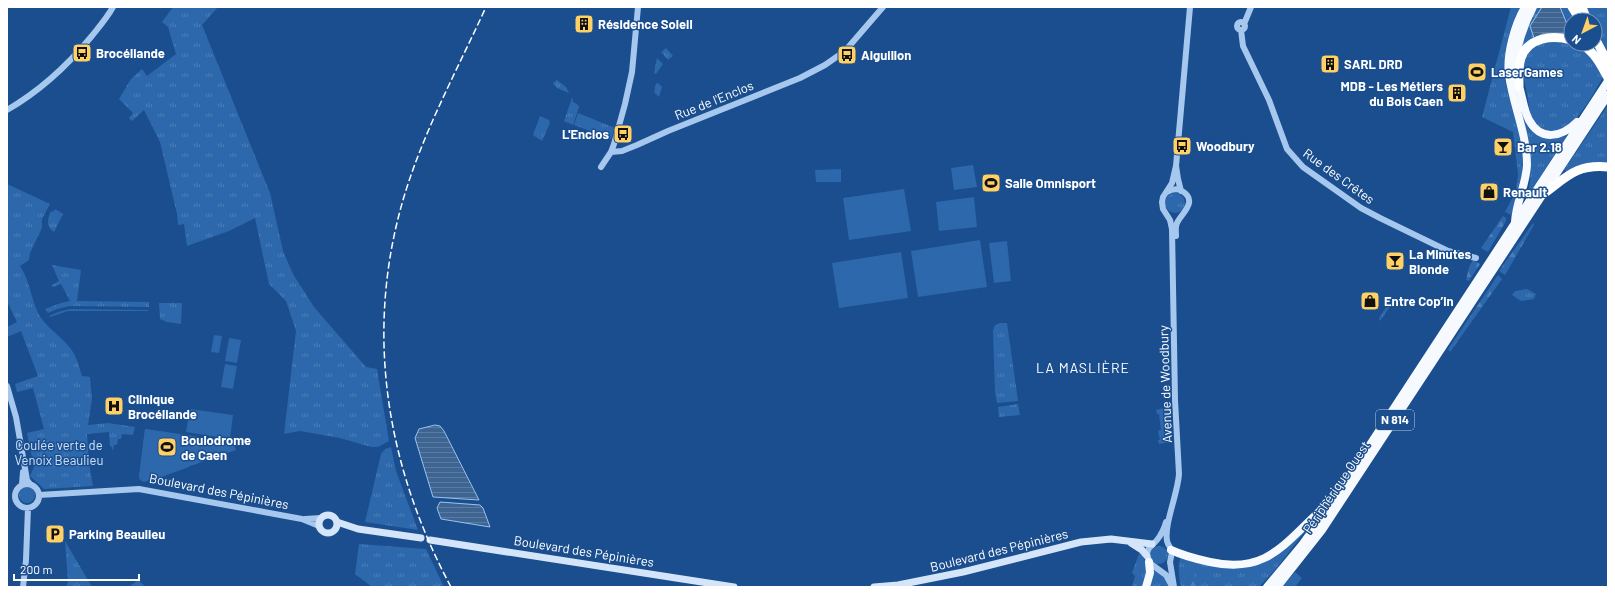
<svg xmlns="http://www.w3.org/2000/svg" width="1615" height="594" viewBox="0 0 1615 594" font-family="Barlow,sans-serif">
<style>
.grass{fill:url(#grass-tufts)}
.forest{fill:url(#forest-firs)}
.pitch{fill:#2d68ac}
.water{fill:url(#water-rules);stroke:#99c3f0}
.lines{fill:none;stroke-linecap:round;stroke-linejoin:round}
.tertiary{stroke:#a7c8ee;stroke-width:6}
.secondary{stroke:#d4e5fa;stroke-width:7}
.trunk{stroke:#f6faff;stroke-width:8}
.motorway{stroke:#fff;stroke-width:9}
.rail{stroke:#fff;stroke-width:1.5;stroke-dasharray:7 3;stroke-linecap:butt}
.labels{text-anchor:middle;stroke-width:3;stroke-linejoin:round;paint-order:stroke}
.shield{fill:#1a4e8e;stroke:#bacadd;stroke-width:1}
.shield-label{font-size:12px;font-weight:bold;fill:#fff}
.poi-label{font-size:13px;font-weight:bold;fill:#fff;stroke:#1a4e8e;text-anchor:start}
.street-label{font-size:13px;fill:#fff;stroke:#1a4e8e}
.park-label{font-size:13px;fill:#cde2fa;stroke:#1a4e8e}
.neighbourhood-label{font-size:14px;letter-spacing:1px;fill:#fff;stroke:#1a4e8e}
</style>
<defs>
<pattern id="grass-tufts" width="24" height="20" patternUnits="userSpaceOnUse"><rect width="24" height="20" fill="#2d68ac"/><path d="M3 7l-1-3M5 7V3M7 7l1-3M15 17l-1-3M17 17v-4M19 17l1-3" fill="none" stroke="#4c7fb8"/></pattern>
<pattern id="forest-firs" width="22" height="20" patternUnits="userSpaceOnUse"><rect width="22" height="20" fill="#2d68ac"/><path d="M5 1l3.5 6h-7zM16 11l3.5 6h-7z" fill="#4c7fb8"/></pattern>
<pattern id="water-rules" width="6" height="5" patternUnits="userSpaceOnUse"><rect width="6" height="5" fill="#3e6492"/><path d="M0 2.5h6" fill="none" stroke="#5b7ba2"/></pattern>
</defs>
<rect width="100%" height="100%" fill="#1a4e8e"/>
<path class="grass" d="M173,7H218L202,25L270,193L283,251L293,274L314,307L366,367L377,369L389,441L378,447H371L340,438L300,431L284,434L296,331L286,301L269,284L255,218L229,231L187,246L184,224L178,225L177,214L160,142L144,110L132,121L129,118L133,113L119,99L131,79L142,69L147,76L176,54L168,27L162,22Z
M1511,7H1520C1511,23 1503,54 1504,72C1505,85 1510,98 1513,111C1524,151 1528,176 1511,215L1505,212L1516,191L1518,174L1513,132L1482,117Z
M1586,7H1608V52L1595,27V20H1592Z
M1545,41C1582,44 1585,46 1603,77C1594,93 1568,143 1545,130C1529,121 1530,111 1527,94C1525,84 1521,69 1525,58C1529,49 1537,45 1545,41Z
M666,48L673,56L668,60L661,52Z
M657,58L663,64L656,74L654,73Z
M1514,70L1527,125L1539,136L1546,139H1554L1565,136L1566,137L1527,197L1530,182L1531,160L1528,139L1513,83Z
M557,80L566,87L569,93L557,88L553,83Z
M658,83L662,87L659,97L654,92L656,84Z
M572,98L573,99V102L577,104L579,107L573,125L564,121Z
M1608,105V162L1587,164L1567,172L1564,170Z
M578,113L615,128L611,139L574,125Z
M540,116L549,120L550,123L542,141L533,135Z
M7,184L50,204L42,219V228L30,253L29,260L20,266C30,281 31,299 39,315C48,329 61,336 70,348C77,356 79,367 82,376L90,377L92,399L88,425L108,423L135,427L133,435L122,434L121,439H118L117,445H114L113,450L112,449V447L110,446L109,432L87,434L89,464L93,486L44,489L30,476L34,467L27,433L44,429L33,388L17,392L15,384L38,376L21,331L7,337V327L17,322L7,301Z
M1165 203a10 10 0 1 1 20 0a10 10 0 1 1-20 0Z
M55,209L63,214L54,232C46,227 47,220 51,211L53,212Z
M52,265L81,270L77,301L149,302V307L70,306L57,309L48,313L45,309L61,303L70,301L61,284L53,287L52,285L59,281Z
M1527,289L1536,294L1534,299L1521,301L1512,295L1515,291Z
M1391,300L1394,301L1380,321L1379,318Z
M159,303H182L181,324L167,322L160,319Z
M70,309L148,310V311H68L50,317L49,316L58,312Z
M1000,323H1007L1018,401L997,403L995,392L993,331L995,325Z
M1018,404L1020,415L999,417L998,407Z
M1164,408L1169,410L1171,442L1159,444L1158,440H1160L1158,431L1161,430L1159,414H1157L1156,410Z
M145,429L233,442L236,450L144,482L140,480L139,477Z
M391,447L396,471L418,530L365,522L381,454L385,449Z
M19 495a8 8 0 1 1 16 0a8 8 0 1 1-16 0Z
M1313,521L1275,570L1259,587H1181C1179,576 1177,567 1181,556L1250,566Z
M65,541L92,587H66L68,582Z
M359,544L426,549L444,587H372L355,574Z
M1150 555a9 9 0 1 1 18 0a9 9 0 1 1-18 0Z
M1140,551L1148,566L1143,587H1132L1135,576L1132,573Z
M1152,569L1162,573L1171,587H1148Z
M1295,572L1302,578L1295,587H1282Z
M138,580L146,587H129Z"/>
<path class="forest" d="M1535,7H1568L1575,20H1571V36C1560,34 1543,31 1533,39C1528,42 1524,48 1520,53L1523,38Z
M1503,216L1506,218V221L1488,252L1481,248Z
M1533,223L1534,225L1505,275L1499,271Z
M1473,260L1480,264L1469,281L1466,280L1469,267Z
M1498,275L1502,279L1450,352L1448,349Z
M1190,566L1199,587H1186V574Z"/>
<path class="pitch" d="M580,116L594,122L591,131L577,125Z
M973,165L977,187L954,190L951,168Z
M841,169V182H816L815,170Z
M904,189L911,231L849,240L843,198Z
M974,197L977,227L939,231L936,202Z
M980,240L987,287L918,297L911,251Z
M1007,241L1011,281L994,283L989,243Z
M901,252L908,298L839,308L832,263Z
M214,335L222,336L219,353L211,352Z
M229,338L241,340L237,363L225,361Z
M225,364L237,366L233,389L221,387Z
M190,409L233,415L230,439L186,432Z
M145,429L193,436L189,467L153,480L139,477Z"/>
<path class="water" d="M1542,7H1560L1569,29L1565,34H1543L1534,38L1530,26Z
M435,425L440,426L444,431L479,500L433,497L415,438L419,429Z
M440,502L480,505L483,508L490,527L441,519L437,508Z"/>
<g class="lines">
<path class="tertiary" d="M1237 26a4 4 0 1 1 8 0a4 4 0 1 1-8 0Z
M1244,24L1251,7
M1241,30L1243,46L1269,100L1287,149L1303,167L1361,208L1380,218L1448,251L1476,258
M7,110C40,91 67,66 91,37C99,27 107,18 113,7
M611,152L622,151L637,145L668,131L800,78L825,65L845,51L883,7
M601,167L611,152L614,144L625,104L632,72L638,7
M1181,191L1178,179L1176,166L1190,7
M1167,192C1172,189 1177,188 1182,191C1199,201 1181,214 1177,223C1175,227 1176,232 1176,236
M7,386L16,417L27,480L30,484
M15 496a12 12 0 1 1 24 0a12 12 0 1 1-24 0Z
M22,484L23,472
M39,495L139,489L302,519L319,526
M305,519L321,518
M1166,522C1164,529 1161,535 1157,540C1152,546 1147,547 1147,556L1151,564L1166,575L1172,586
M23,587L26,560L28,508
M1174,587L1170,562L1172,552C1171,548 1168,545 1167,541C1164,524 1178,493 1179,474L1175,400L1172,229L1170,220L1163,209L1162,202L1163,197L1172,183L1176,166"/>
<path class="secondary" d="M319 524a9 9 0 1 1 18 0a9 9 0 1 1-18 0Z
M337,522L358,529L421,538
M430,540L734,587
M1131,543L1142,550L1147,556
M874,587L898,585L963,572L1081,542L1111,539L1152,544"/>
<path class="trunk" d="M1533,7C1524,24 1516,47 1515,66C1515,74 1518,82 1520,90C1523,100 1524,111 1529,120C1541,142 1562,137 1577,122
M1515,222C1516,202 1526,186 1527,165C1527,134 1513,105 1509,75C1506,55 1515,24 1525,7
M1171,550C1184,556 1196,559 1210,562C1266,574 1283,545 1320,511L1326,503
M1146,587L1150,573L1149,562
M1267,587L1302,545L1328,509L1608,81
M1277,587L1322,530L1608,95"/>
<path class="motorway" d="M1572,7L1580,20
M1582,7L1587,20
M1595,38L1608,63
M1581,44C1594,51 1601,65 1608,78
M1519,86C1519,77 1518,67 1521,58C1528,37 1553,35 1571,40
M1542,195C1566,178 1575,164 1608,167"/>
<path class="rail" d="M451,587C384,462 363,324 407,187C427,125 459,66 486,7"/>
</g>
<defs>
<g id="building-square" transform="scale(1)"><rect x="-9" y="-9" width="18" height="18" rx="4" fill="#ffd064" stroke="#1a4e8e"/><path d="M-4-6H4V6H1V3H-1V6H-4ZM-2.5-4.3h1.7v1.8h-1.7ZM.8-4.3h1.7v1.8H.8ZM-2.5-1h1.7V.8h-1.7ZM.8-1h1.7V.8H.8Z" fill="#111"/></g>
<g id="bus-square" transform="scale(1)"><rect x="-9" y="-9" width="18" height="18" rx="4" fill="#ffd064" stroke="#1a4e8e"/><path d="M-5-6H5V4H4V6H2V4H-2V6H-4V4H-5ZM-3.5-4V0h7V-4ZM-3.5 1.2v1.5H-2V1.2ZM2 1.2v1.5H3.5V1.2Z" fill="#111"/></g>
<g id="stadium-square" transform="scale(1)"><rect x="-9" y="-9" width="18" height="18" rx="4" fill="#ffd064" stroke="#1a4e8e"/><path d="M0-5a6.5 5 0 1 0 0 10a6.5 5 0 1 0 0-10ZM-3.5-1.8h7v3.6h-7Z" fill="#111"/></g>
<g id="bar-square" transform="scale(1)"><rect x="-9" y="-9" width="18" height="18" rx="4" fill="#ffd064" stroke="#1a4e8e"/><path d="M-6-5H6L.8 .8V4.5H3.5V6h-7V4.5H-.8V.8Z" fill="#111"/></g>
<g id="shop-square" transform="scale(1)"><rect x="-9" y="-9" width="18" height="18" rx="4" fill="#ffd064" stroke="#1a4e8e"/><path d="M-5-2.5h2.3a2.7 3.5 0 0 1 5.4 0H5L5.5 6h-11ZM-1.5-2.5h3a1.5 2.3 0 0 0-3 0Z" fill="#111"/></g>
<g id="hospital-square" transform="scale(1)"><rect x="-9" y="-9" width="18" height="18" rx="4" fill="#ffd064" stroke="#1a4e8e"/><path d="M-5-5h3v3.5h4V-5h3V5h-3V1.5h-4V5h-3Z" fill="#111"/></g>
<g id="parking-square" transform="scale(1)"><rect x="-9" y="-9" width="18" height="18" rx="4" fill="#ffd064" stroke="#1a4e8e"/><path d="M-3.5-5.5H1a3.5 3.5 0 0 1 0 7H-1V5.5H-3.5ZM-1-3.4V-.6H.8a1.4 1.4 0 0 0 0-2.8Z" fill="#111"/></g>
</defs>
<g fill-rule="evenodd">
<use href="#building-square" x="584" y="24"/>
<use href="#bus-square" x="82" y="53"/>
<use href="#bus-square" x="847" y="55"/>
<use href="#building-square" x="1330" y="64"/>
<use href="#stadium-square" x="1477" y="72"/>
<use href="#building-square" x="1457" y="93"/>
<use href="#bus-square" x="623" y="134"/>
<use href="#bus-square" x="1182" y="146"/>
<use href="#bar-square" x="1503" y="147"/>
<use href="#stadium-square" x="991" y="183"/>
<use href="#shop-square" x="1489" y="192"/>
<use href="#bar-square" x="1395" y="261"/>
<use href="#shop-square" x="1370" y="301"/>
<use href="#hospital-square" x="114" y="406"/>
<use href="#stadium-square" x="167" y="447"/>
<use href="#parking-square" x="55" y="534"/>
</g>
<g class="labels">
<rect class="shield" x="1376" y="410" width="38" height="20" rx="3"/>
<g class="shield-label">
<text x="1395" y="424">N 814</text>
</g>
<g class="poi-label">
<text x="598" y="29">Résidence Soleil</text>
<text x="96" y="58">Brocéliande</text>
<text x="861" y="60">Aiguillon</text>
<text x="1344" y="69">SARL DRD</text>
<text x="1491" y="77">LaserGames</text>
<text x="1443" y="91" text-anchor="end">MDB - Les Métiers<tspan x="1443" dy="15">du Bois Caen</tspan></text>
<text x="609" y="139" text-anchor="end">L'Enclos</text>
<text x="1196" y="151">Woodbury</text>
<text x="1517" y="152">Bar 2.18</text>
<text x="1005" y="188">Salle Omnisport</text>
<text x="1503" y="197">Renault</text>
<text x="1409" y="259">La Minutes<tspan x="1409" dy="15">Blonde</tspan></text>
<text x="1384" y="306">Entre Cop’in</text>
<text x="128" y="404">Clinique<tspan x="128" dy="15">Brocéliande</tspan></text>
<text x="181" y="445">Boulodrome<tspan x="181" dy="15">de Caen</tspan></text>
<text x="69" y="539">Parking Beaulieu</text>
</g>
<g class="street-label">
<text transform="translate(714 100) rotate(-22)" y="5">Rue de l'Enclos</text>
<text transform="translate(1339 176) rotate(36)" y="5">Rue des Crêtes</text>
<text transform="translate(1165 384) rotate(-92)" y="5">Avenue de Woodbury</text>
<text transform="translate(1336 487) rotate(-56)" y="5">Périphérique Ouest</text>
<text transform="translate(219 491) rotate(11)" y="5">Boulevard des Pépinières</text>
<text transform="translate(999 550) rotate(-14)" y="5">Boulevard des Pépinières</text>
<text transform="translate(584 551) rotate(9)" y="5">Boulevard des Pépinières</text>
</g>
<g class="park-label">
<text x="59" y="450">Coulée verte de<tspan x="59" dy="15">Venoix Beaulieu</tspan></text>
</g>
<g class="neighbourhood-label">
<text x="1083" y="373">LA MASLIÈRE</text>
</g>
</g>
<rect width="1615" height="594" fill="none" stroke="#ffffff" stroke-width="16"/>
<g transform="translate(1583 32) rotate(221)"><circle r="19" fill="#1a4e8e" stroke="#7695bb"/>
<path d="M0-3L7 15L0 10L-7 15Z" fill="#ffd064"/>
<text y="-6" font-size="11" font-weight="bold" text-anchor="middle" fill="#ffffff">N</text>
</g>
<path d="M14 574v6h125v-6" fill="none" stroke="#ffffff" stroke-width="2"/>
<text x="20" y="574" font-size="12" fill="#ffffff" stroke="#1a4e8e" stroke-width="3" paint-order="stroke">200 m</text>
</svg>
